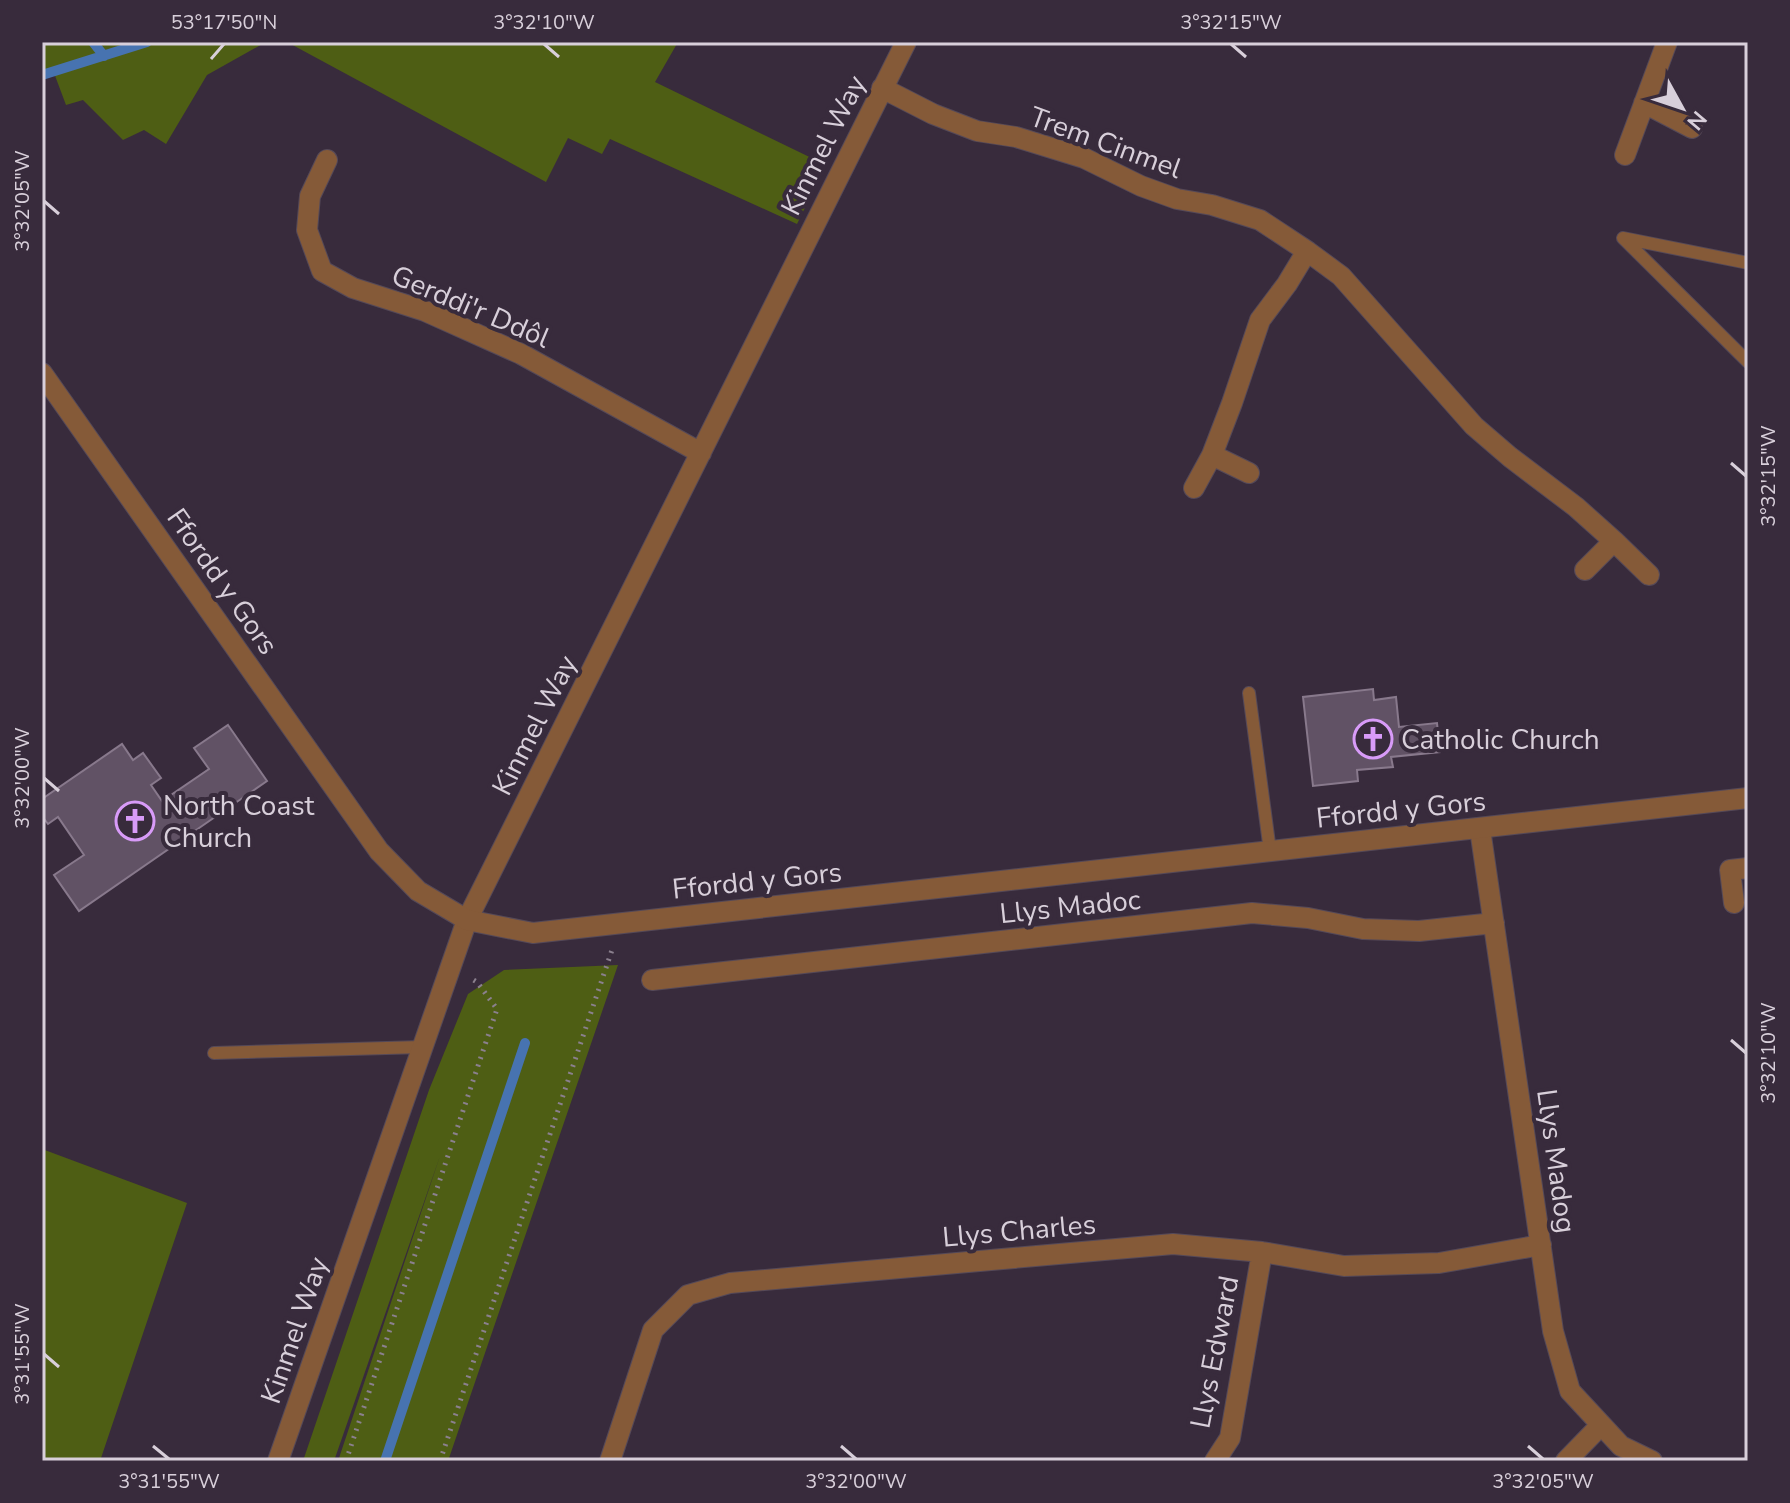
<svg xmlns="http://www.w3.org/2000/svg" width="1790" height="1503" viewBox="0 0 1790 1503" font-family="'Nunito Sans',sans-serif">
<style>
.green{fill:#4e5e14}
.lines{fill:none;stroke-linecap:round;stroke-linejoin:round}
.stream{stroke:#4773b0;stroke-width:10}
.building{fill:#615265;stroke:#88798c;stroke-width:2}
.service-casing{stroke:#554958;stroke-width:14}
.minor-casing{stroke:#554958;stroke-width:22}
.tertiary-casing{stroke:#554958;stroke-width:22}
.path{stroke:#8b808e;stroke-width:5;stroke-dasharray:2 6;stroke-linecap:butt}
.service{stroke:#855a38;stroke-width:12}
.minor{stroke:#855a38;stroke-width:20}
.tertiary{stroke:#855a38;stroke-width:20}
.ticks{fill:none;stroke:#d8cfda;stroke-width:3}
.labels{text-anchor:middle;stroke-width:8;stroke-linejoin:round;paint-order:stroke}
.street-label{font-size:28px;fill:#d8cfda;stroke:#382b3c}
.poi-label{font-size:28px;fill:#d8cfda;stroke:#382b3c;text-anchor:start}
.neatline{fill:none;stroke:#d8cfda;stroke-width:3}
.ticks-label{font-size:20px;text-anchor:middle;fill:#d8cfda}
</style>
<rect width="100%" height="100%" fill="#382b3c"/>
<path class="green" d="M42,42H266L207,75L166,144L144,130L123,140L83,100L66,105L54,73L42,76Z
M287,42H678L655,82L826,165L797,224L610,139L602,154L568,138L546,182Z
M618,965L448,1461H338L440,1156L334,1461H303L429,1090L468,994L504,970Z
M42,1149L187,1203L100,1461H42Z"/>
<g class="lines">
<path class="stream" d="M93,42L104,56
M42,75L147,42
M385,1461L525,1043"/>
</g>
<path class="building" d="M1373,689L1374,700L1396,697L1399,727L1437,723L1440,752L1391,757L1393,767L1357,770L1358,781L1313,786L1303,697Z
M228,725L267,781L79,911L54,875L84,855L58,817L48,824L42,816V799L122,744L133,760L143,753L161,778L151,785L162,801L209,769L194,748Z"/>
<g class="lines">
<g class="service-casing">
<path id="service" d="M1748,263L1623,238L1748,362
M1249,693L1270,851
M214,1053L422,1047"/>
</g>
<g class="minor-casing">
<path id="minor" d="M882,88L933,114L977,131L1016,137L1084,158L1141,186L1177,199L1212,205L1260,220L1307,251L1341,276L1474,426L1510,457L1576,507L1614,541
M1644,103L1692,128
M1625,155L1667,42
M327,160L310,196L307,230L322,271L353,288L425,311L521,354L701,453
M1212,455L1249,473
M1194,488L1212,455L1232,403L1260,320L1287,284L1307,251
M1585,570L1614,541L1649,575
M1480,829L1553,1331L1570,1391L1621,1446L1652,1461
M1734,903L1730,870L1748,868
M652,980L1252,913L1308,918L1363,929L1419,931L1494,923
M278,1461L467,920L906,42
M610,1461L653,1330L688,1295L730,1283L1173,1244L1262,1252L1344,1266L1439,1263L1541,1245
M1215,1461L1230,1438L1262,1252
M1566,1461L1601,1425"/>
</g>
<g class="tertiary-casing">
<path id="tertiary" d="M42,373L379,851L418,891L467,920L533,933L1748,798"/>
</g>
<path class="path" d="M346,1461L497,1009L477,982L472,979
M440,1461L613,947"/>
<use href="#service" class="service"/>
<use href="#minor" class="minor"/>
<use href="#tertiary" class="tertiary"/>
</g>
<path class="ticks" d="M544,44L559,57M1231,44L1246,57M211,59L224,44M44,201L59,214M1731,463L1746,476M44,778L59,791M1731,1040L1746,1053M44,1354L59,1367M153,1446L169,1459M841,1446L856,1459M1528,1446L1543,1459"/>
<defs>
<g id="church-ring" transform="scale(2)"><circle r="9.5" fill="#382b3c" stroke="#d89bf8" stroke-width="1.5"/><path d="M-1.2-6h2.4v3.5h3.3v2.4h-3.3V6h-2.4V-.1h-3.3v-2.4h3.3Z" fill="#d89bf8"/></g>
</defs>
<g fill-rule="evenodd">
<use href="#church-ring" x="1373" y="739"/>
<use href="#church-ring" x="135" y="821"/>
</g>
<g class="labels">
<g class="street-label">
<text transform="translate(1106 142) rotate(20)" y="10">Trem Cinmel</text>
<text transform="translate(823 145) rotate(-63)" y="10">Kinmel Way</text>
<text transform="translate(471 306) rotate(23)" y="10">Gerddi'r Ddôl</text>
<text transform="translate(223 581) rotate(55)" y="10">Ffordd y Gors</text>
<text transform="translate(534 725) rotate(-63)" y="10">Kinmel Way</text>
<text transform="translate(1401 809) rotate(-6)" y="10">Ffordd y Gors</text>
<text transform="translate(757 880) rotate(-6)" y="10">Ffordd y Gors</text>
<text transform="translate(1070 906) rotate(-6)" y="10">Llys Madoc</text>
<text transform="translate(1557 1161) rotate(82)" y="10">Llys Madog</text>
<text transform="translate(1019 1230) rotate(-5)" y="10">Llys Charles</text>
<text transform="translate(294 1330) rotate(-71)" y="10">Kinmel Way</text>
<text transform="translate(1214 1352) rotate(-79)" y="10">Llys Edward</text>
</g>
<g class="poi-label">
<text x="1401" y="749">Catholic Church</text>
<text x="163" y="815">North Coast<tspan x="163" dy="32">Church</tspan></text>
</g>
</g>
<rect width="1790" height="1503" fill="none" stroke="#382b3c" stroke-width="88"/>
<g transform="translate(1682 108) rotate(130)" stroke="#382b3c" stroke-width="6" paint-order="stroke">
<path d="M0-6L14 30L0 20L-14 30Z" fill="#d8cfda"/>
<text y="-12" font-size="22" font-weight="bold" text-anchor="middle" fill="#d8cfda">N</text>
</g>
<rect x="44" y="44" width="1702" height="1415" class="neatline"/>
<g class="ticks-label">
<text x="224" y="29">53°17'50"N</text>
<text x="544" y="29">3°32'10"W</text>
<text x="1231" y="29">3°32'15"W</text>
<text transform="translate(22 201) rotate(-90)" y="7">3°32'05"W</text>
<text transform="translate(1768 476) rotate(-90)" y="7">3°32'15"W</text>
<text transform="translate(22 778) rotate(-90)" y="7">3°32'00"W</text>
<text transform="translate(1768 1053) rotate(-90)" y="7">3°32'10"W</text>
<text transform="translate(22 1354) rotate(-90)" y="7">3°31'55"W</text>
<text x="169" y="1488">3°31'55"W</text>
<text x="856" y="1488">3°32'00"W</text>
<text x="1543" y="1488">3°32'05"W</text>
</g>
</svg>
